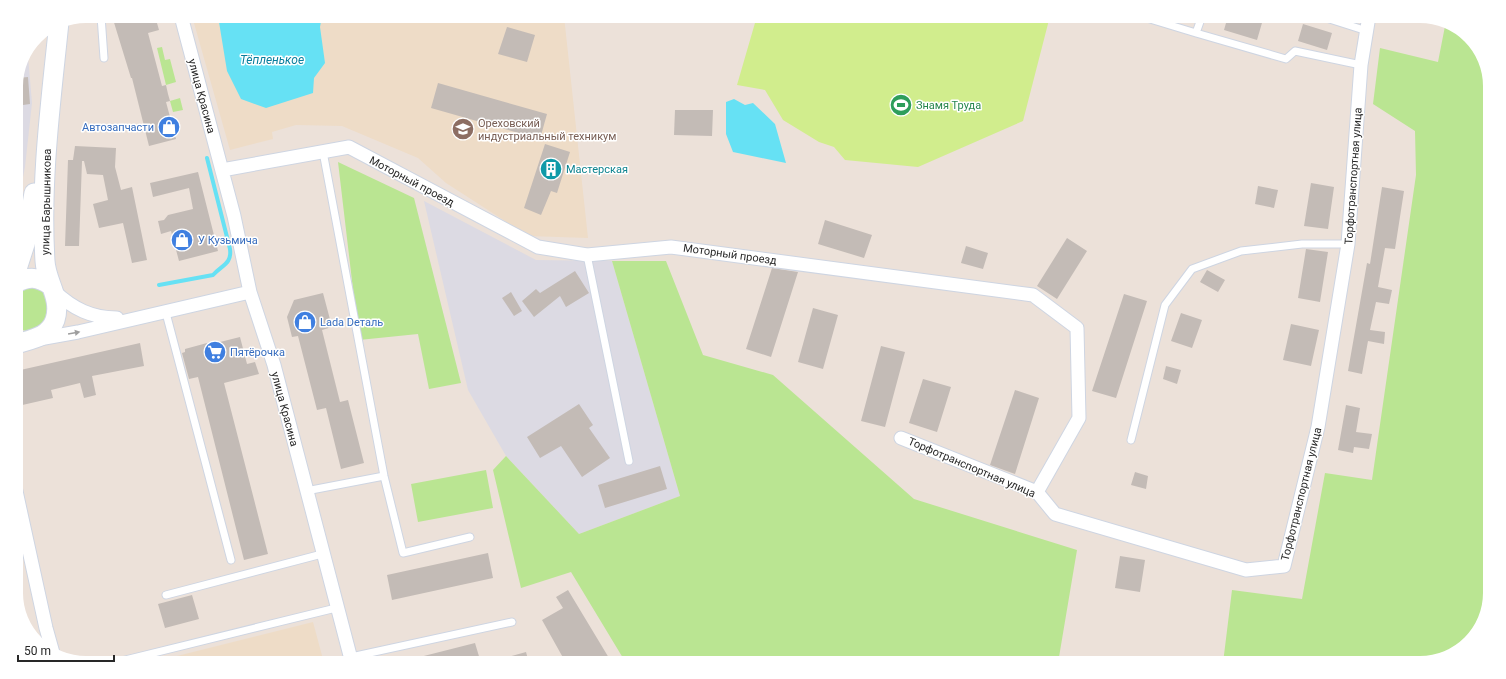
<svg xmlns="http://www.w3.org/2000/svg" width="1506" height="679" viewBox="0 0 1506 679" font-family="Roboto,sans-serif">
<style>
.industrial{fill:#dcdae3}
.education{fill:#eedcc7}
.green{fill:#bae592}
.pitch{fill:#d1ed8d}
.water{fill:#66e1f4}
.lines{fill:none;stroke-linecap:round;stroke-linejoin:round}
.stream{stroke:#66e1f4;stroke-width:4}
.building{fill:#c3bbb6}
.service-casing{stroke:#ced5e2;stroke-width:9}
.minor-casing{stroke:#ced5e2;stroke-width:15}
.secondary-casing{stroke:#ced5e2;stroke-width:21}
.service{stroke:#fff;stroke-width:7}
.minor{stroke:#fff;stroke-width:13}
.secondary{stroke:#fff;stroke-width:19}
.oneway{fill:#9e9e9e}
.labels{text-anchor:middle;stroke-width:3;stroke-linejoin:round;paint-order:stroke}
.street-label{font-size:11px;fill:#282828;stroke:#fff}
.leisure-label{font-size:11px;fill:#27864d;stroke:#fff;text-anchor:start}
.education-label{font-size:11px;fill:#785e54;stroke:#fff;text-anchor:start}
.shop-label{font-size:11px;fill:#366cbe;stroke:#fff;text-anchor:start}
.culture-label{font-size:11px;fill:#0d838f;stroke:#fff;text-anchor:start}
.water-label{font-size:12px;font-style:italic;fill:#077e9d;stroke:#fff}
</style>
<rect width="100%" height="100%" fill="#ece1d9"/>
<path class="industrial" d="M28,56L32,103L25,167L16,214V82Z
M424,201L536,260L612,261L680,496L579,534L506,456L468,390Z"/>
<path class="education" d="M192,16H564L588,238L528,236L446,183L418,158L342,126L296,125L272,132L273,139L230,150Z
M313,622L324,663H149Z"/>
<path class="green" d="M1446,21L1478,47L1490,82V593L1485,620L1459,651L1420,663H1223L1232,590L1302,599L1325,473L1372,480L1416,175L1415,131L1373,104L1380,48L1438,62Z
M162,47L165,60L170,59L176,82L166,85L157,48Z
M180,98L183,110L173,112L170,101Z
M338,162L414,198L461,383L429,389L418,334L359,340Z
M612,261H666L703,355L773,375L914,499L1077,550L1058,663H626L571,572L521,588L493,470L506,456L579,534L680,496Z
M25,287C28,287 34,286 37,287C49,292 52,316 43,324C40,327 33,330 29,332L16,328V294Z
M486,470L493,508L418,522L411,484Z"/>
<path class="pitch" d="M757,16H1050L1023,121L918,167L845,160L834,147L819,142L783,120L765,90L737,85Z"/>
<path class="water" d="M218,16H322L320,27L325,63L314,78L313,93L266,108L241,99L227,71Z
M734,99L745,105L753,103L775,124L786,163L733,152L726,134V102Z"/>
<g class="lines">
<path class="stream" d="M159,285L213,275C222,265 232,264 230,249L207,158"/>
</g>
<path class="building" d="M112,16H155L159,30L148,33L162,86L166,85L168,94L170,101L166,102L176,139L149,146L132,78H131Z
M1228,16L1241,20L1242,16H1264L1257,40L1224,30Z
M1303,24L1332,33L1327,50L1298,41Z
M507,27L535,35L527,62L498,54Z
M28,77L30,104L16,106V82L18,78Z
M438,83L547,114L540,139L431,108Z
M675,110H713L712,136L674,135Z
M545,144L570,152L557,193L551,191L541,215L524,208Z
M75,146L116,148L115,167L121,190L132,187L147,260L132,263L123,223L99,228L93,204L108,200L103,175L87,174L84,161H82L79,246H65L68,160H73Z
M198,172L218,251L179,261L171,231L161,234L158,221L164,220L168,215L193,209L189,188L153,197L150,183Z
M1311,183L1334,187L1328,229L1304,226Z
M1258,186L1278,190L1274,208L1255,204Z
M1382,187L1404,191L1395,249L1385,248L1378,287L1392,290L1389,304L1376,302L1370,330L1385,332L1384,344L1368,341L1362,374L1348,371L1367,263L1370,264Z
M825,220L872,235L864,258L818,244Z
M1067,238L1087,251L1057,299L1037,286Z
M966,246L988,253L983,269L961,263Z
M1306,249L1328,252L1320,302L1298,298Z
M772,268L798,272L771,357L746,349Z
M1207,270L1225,280L1218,292L1200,282Z
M575,271L589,293L566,307L560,296L534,317L522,301L536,289L540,293Z
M511,292L522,311L514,316L502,298Z
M323,293L332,327L322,330L340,402L348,400L364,463L341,469L326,408L317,410L298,336L292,337L287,317L294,300Z
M1124,294L1147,301L1116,398L1092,391Z
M813,308L838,315L823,369L798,362Z
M1181,313L1202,320L1192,348L1171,341Z
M1291,324L1319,330L1311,366L1283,360Z
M240,337L247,364L255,362L259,374L224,383L268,554L244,560L198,377L189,379L182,353L185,352V349L207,343L208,345Z
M140,343L144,366L92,376L96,395L84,398L80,383L51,390L53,398L18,406L16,397V371Z
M881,346L905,352L885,427L861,421Z
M1166,366L1181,370L1177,384L1163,379Z
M923,379L951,387L937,432L909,423Z
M1015,390L1039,398L1015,474L990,465Z
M579,404L593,425L589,428L610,458L582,477L561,446L540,458L527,437Z
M1346,405L1360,408L1356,432L1372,434L1369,449L1354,447L1353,453L1338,450Z
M660,466L667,489L605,508L598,485Z
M1135,472L1148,476L1146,489L1131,485Z
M488,553L493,578L392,600L387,575Z
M1120,556L1145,560L1140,592L1115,588Z
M568,590L612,663H566L542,620L563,608L556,597Z
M192,595L199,619L165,628L158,604Z
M475,643L481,663H412V659Z
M526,652L529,663H497V660Z"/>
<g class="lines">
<g class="service-casing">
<path id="service" d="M101,16L104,58
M1140,16L1196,33L1202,16
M1320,16L1367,31
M1196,33L1286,59L1295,51L1361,65
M324,157L384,476L403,553L470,537
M587,255L629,461
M166,313L231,560
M1131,440L1165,305L1192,269L1241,251L1302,244H1348
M306,491L384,476
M166,595L322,554
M351,657L512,622
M113,663L336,608"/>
</g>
<g class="minor-casing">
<path id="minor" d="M181,16L234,216L250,292L274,365L352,663
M222,170L349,147L538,247L587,255L671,247L1033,295L1077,328L1079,418L1037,492
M54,291C73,309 92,318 117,318
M39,339L78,332L250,292
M901,438L1037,492L1055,514L1246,570L1284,566L1318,427L1348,244L1361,65L1369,16
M16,491L46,628L53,653"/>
</g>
<g class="secondary-casing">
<path id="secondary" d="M16,272L25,244L34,193
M16,283C29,276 38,277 50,285
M16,344C32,339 49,337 55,320C62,298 46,282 45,261C40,181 51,101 59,22"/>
</g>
<use href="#service" class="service"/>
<use href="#minor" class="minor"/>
<use href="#secondary" class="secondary"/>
</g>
<defs><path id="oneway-solid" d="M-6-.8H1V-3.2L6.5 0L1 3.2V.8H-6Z"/></defs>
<use class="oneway" href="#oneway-solid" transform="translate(74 333) rotate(-10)"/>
<defs>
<g id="stadium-disc" transform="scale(1.15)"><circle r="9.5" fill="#2e9e5b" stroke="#fff"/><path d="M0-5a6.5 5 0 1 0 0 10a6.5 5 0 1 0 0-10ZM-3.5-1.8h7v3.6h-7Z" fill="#fff"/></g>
<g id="shop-disc" transform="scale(1.15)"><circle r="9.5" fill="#3f7fe0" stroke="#fff"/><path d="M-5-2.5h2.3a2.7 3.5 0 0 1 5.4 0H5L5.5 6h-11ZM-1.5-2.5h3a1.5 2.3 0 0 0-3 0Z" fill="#fff"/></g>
<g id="university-disc" transform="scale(1.15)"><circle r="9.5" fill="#8d6e63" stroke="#fff"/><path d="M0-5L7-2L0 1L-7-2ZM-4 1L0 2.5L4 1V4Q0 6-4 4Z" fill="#fff"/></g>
<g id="building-disc" transform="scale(1.15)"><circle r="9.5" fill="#0f9aa8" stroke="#fff"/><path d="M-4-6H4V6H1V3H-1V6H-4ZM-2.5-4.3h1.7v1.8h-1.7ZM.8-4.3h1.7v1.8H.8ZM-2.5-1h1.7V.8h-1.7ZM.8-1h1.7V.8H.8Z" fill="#fff"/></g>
<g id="supermarket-disc" transform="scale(1.15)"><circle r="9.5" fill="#3f7fe0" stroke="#fff"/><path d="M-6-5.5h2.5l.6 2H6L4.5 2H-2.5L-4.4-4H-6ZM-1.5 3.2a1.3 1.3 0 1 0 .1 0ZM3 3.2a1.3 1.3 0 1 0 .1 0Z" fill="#fff"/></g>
</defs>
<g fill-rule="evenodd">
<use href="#stadium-disc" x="901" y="105"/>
<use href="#shop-disc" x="169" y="127"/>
<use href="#university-disc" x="463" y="129"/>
<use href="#building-disc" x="551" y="169"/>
<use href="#shop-disc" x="182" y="240"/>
<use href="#shop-disc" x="305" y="322"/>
<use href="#supermarket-disc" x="215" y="352"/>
</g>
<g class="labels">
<g class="street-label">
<text transform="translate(202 96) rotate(75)" y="4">улица Красина</text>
<text transform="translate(1353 176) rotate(-86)" y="4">Торфотранспортная улица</text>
<text transform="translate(412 181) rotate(28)" y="4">Моторный проезд</text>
<text transform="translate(46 202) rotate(-89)" y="4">улица Барышникова</text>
<text transform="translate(730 254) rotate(8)" y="4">Моторный проезд</text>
<text transform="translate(285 409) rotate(75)" y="4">улица Красина</text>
<text transform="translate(972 467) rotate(23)" y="4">Торфотранспортная улица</text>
<text transform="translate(1301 494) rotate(-76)" y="4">Торфотранспортная улица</text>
</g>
<g class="leisure-label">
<text x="916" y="109">Знамя Труда</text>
</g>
<g class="education-label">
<text x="478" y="127">Ореховский<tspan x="478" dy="13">индустриальный техникум</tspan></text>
</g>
<g class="shop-label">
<text x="154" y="131" text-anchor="end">Автозапчасти</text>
<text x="198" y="244">У Кузьмича</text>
<text x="320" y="326">Lada Dеталь</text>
<text x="230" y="356">Пятёрочка</text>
</g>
<g class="culture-label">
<text x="566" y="173">Мастерская</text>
</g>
<g class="water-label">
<text x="272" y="64">Тёпленькое</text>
</g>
</g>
<path d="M0 0H1506V679H0ZM86 23H1420A63 63 0 0 1 1483 86V593A63 63 0 0 1 1420 656H86A63 63 0 0 1 23 593V86A63 63 0 0 1 86 23Z" fill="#fff" fill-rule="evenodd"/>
<path d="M18 655v6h96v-6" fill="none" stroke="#282828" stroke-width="2"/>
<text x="24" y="655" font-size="12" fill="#282828" stroke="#ffffff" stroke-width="3" paint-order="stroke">50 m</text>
</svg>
